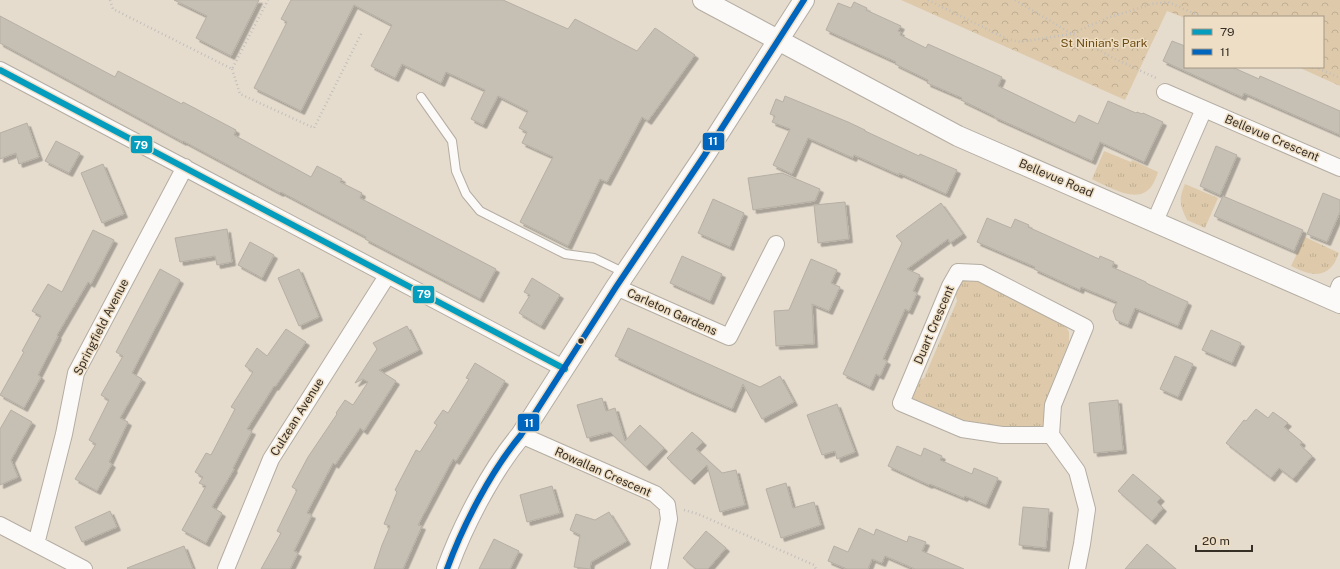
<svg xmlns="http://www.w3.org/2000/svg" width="1340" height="569" viewBox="0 0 1340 569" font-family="'Public Sans',sans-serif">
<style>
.grass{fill:url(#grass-tufts)}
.park{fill:url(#park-crowns)}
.building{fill:#c6bfb4;stroke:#b6afa4;filter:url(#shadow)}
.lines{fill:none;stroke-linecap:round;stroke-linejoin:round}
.service-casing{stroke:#b4ada2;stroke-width:10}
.minor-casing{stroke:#b4ada2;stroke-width:18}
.tertiary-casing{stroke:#b4ada2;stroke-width:22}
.path{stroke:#c2bfba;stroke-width:2.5;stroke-dasharray:1 3;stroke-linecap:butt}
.service{stroke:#fbfaf8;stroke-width:8}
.minor{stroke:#fbfaf8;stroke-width:16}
.tertiary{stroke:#fbfaf8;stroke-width:20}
.bus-1-casing{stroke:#eedec5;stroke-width:9}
.bus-2-casing{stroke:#eedec5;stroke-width:9}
.bus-1{stroke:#059dbd;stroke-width:6}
.bus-2{stroke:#0065bd;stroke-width:6}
.bus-dot{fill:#362f26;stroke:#eedec5;stroke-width:1.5}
.labels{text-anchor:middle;stroke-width:3;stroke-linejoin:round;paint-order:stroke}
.park-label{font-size:12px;fill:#6d4d14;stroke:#eedec5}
.street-label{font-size:12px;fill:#362f26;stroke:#eedec5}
.line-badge{stroke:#eedec5;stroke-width:1.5}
.badge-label{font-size:11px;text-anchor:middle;font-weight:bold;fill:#fff}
</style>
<defs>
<pattern id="grass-tufts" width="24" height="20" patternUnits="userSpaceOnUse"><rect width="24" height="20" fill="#decaab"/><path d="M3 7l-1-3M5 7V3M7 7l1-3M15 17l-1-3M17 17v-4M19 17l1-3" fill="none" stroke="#bfae93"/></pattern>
<pattern id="park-crowns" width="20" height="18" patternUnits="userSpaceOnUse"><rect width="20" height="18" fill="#decaab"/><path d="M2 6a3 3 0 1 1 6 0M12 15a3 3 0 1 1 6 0" fill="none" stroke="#bfae93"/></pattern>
<filter id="shadow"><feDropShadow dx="3.5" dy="3.5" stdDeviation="0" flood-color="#0004"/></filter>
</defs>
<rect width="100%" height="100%" fill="#e5dcce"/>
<path class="grass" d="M1104,151L1131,162L1132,160L1158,172C1157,176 1155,180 1153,184C1140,207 1109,187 1092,179Z
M1185,184L1218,198L1205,228L1187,220C1180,205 1178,200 1185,184Z
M1305,237L1339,253C1337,256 1336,262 1333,265C1321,280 1306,273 1291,266Z
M964,279H972L1064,323L1069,332V342L1052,384L1045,408L1043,430L966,425L915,403L911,395L916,381L924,378L957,301C954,292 957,285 964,279Z"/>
<path class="park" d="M901,0H1340V86L1298,67H1323V17H1185V18L1167,11L1125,100Z"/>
<path class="building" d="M174,0H259L231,56L196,38L207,16Z
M291,0H503L568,29L575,19L637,51L655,28L695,55L648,121L642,117L607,182L600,179L568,246L520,222L553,157L522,143L527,132L519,128L528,111L498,96L483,125L471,119L485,90L446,72L441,83L402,64L395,78L371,66L392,25L354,5L301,111L254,88L287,22L281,19Z
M854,2L867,8L866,10L901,26L898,31L901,32L900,35L926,48L928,44L1002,77L998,86L1075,123L1079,115L1098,124L1108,101L1136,113L1137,112L1142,114L1143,113L1163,122L1144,162L1100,142L1092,161L994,117V116L961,100L962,98L927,83L928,80L895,64L896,62L826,30L838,3L851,8Z
M0,16L115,77L118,71L182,104L183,102L236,130L234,135L311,177L317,166L342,179L340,182L362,193L360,198L496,269L480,299L365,239L366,237L281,192L280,193L183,141V142L0,43Z
M1172,41L1185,46V67H1232L1259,79L1260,76L1340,111V135L1244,93L1242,97L1163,61Z
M785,96L848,122L865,130V131L919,156L920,154L957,170L946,194L899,173V175L854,155L853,158L808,138L792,174L773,165L790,129L772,122L775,116L770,114L776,99L783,102Z
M27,123L39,157L19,164L16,153L0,159V133Z
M56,141L80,153L69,173L45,161Z
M1216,146L1237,155L1220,195L1200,186Z
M103,164L124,214L102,223L81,173Z
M782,173L820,189L815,201L753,210L748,178Z
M1323,193L1340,200V212L1327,242L1307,234Z
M1223,196L1303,230L1294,251L1214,216Z
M713,199L744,213L730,247L698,233Z
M845,202L849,239L818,243L814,205Z
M941,203L963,234L950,243L948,239L907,269L920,275L913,291L917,293L909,311L905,309L883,359L887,361L880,376L876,374L870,387L843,374L902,243L896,236Z
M987,218L1011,228L1015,219L1029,225L1028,227L1099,259L1100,256L1114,262L1112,267L1146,282V283L1188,302L1178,326L1135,308L1128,325L1116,320L1113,311L1117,302L1081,287L1080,290L1034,269L1035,267L977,242Z
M227,229L232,262L217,265L215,256L180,262L175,238Z
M93,230L114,240L91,284L88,282L57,335L58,336L38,375L41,377L24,408L0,395L24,352L22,351L41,316L32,311L48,284L62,292Z
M250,242L274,255L262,278L238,265Z
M682,256L722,274L710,301L670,283Z
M811,259L837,270L831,283L840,287L829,311L812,304L814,344L776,346L774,311L789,310Z
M160,269L180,280L132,373L142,379L120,418L128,422L109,462L112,464L97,491L75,479L96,444L89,440L109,400L101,395L123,356L116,352Z
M299,269L319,317L299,326L278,278Z
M532,278L560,295L541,326L519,313L530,295L524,292Z
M407,326L419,350L379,370L396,381L364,431L360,428L335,465L333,463L307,513L312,515L294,551L298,553L290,569H261L281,533L277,531L297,490L292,487L308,457L337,414L336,413L345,400L353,405L368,382L363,379L355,383L377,349L373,343Z
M628,328L760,387L780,376L794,402L762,419L743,384L732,409L688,390L615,356Z
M286,329L306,342L275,387L274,386L247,429L252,431L233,468L234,469L212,507L222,513L206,543L182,530L206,486L199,483L203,477L195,472L206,453L211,455L235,409L231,407L253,372L245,366L257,348L267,356Z
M1211,330L1241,343L1232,363L1202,350Z
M1175,356L1193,364L1178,397L1160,389Z
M475,363L505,381L456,461L453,459L429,504L418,525L422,526L403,569H374L382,545L390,526L384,524L397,492L395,490L416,450L420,452L437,425L434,423L443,410L448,413L469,379L466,378Z
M602,398L606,411L615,408L625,441L640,425L664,448L646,467L610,432L587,438L577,405Z
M1118,400L1123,450L1094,453L1089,403Z
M837,404L855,452L837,459L835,451L822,455L807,415Z
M1256,409L1268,418L1273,412L1288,423L1284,427L1302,442L1300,445L1312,456L1293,479L1279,468L1271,478L1226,443L1244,420L1246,421Z
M11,410L32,422L11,460L18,477L0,485V429Z
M692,432L703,442L696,449L722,473L736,470L745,505L720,512L707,465L691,481L667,458Z
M897,446L921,456L924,448L942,456L940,460L972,474L974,468L998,478L986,505L965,496L964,498L930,484L929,485L888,466Z
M1133,474L1161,498L1157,502L1163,508L1152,521L1118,491Z
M786,483L793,508L814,502L821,525L781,538L766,489Z
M552,486L560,513L527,522L520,495Z
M1023,507L1049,509L1046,548L1019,545Z
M110,511L117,527L82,542L75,527Z
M609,512L627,541L591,562L590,569L574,567L580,535L570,530L576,514L595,520Z
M859,528L874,535L876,529L907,542L909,536L926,542L922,551L964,569H915L885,556L882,563L872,559L868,569H847L828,561L834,546L848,552Z
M706,531L726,548L708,569H696L683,558Z
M494,539L519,551L510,569H479Z
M1147,544L1176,569H1125Z
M184,546L193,569H128L127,568Z"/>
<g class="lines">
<g class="service-casing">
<path id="service" d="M421,97L452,141L456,171L466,194L480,211L565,254L594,258L625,273"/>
</g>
<g class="minor-casing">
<path id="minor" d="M0,70L565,369
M1165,92L1340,168
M1155,221L1204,109
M616,287L729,337L776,244
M1334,300L1340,285
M521,435L655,494L667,505L669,519L659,569
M1051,435H1002L962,429L901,403L950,286L958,272L980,273L1085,327L1053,405L1051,435L1077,471L1087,509L1082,544L1077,569
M0,525L84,569
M36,544L64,434L76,373L185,167
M226,569L271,459L387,276"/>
</g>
<g class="tertiary-casing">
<path id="tertiary" d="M703,0L958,136L1340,303
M447,569C463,525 491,471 521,435L616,287L704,156L804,0"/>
</g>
<path class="path" d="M110,0L113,9L232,69L268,0
M928,0L1007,39L1021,42L1071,34L1107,18L1152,4L1168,2L1202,17
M1015,0L1111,57L1156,78
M1315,67L1340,78
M232,69L240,94L314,128L362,32
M684,510L698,514L814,565L816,569"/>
<use href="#service" class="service"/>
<use href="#minor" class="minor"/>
<use href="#tertiary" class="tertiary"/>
<g class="bus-1-casing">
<path id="bus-1" d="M0,70L565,369"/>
</g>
<g class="bus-2-casing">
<path id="bus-2" d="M447,569C463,525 491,471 521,435L616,287L704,156L804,0"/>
</g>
<use href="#bus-1" class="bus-1"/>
<use href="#bus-2" class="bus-2"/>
</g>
<circle class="bus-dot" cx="581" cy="341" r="3.5"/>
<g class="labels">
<g class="park-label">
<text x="1104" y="47">St Ninian's Park</text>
</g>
<g class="street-label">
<text transform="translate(1272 138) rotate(23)" y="4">Bellevue Crescent</text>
<text transform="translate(1056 178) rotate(23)" y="4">Bellevue Road</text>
<text transform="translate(672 312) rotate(24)" y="4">Carleton Gardens</text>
<text transform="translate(934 325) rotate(-67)" y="4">Duart Crescent</text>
<text transform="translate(101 327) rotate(-63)" y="4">Springfield Avenue</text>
<text transform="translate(297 417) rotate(-58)" y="4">Culzean Avenue</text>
<text transform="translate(603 472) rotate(24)" y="4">Rowallan Crescent</text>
</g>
</g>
<g class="line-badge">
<rect x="702" y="132" width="23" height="19" rx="4" fill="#0065bd"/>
<rect x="130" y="135" width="23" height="19" rx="4" fill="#059dbd"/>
<rect x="412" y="285" width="23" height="19" rx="4" fill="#059dbd"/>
<rect x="517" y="413" width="23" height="19" rx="4" fill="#0065bd"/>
</g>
<g class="badge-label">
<text x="713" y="145">11</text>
<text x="141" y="149">79</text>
<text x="424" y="298">79</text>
<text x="529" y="427">11</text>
</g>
<rect x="1184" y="16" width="140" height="52" fill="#eedec5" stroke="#a49885"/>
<rect x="1192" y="29" width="20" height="6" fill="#059dbd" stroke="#a49885"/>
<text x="1220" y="36" font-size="12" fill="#362f26">79</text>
<rect x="1192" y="49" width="20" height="6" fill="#0065bd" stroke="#a49885"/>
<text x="1220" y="56" font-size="12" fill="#362f26">11</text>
<path d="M1196 545v6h56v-6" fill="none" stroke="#362f26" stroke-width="2"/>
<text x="1202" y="545" font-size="12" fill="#362f26" stroke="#eedec5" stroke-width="3" paint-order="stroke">20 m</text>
</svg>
